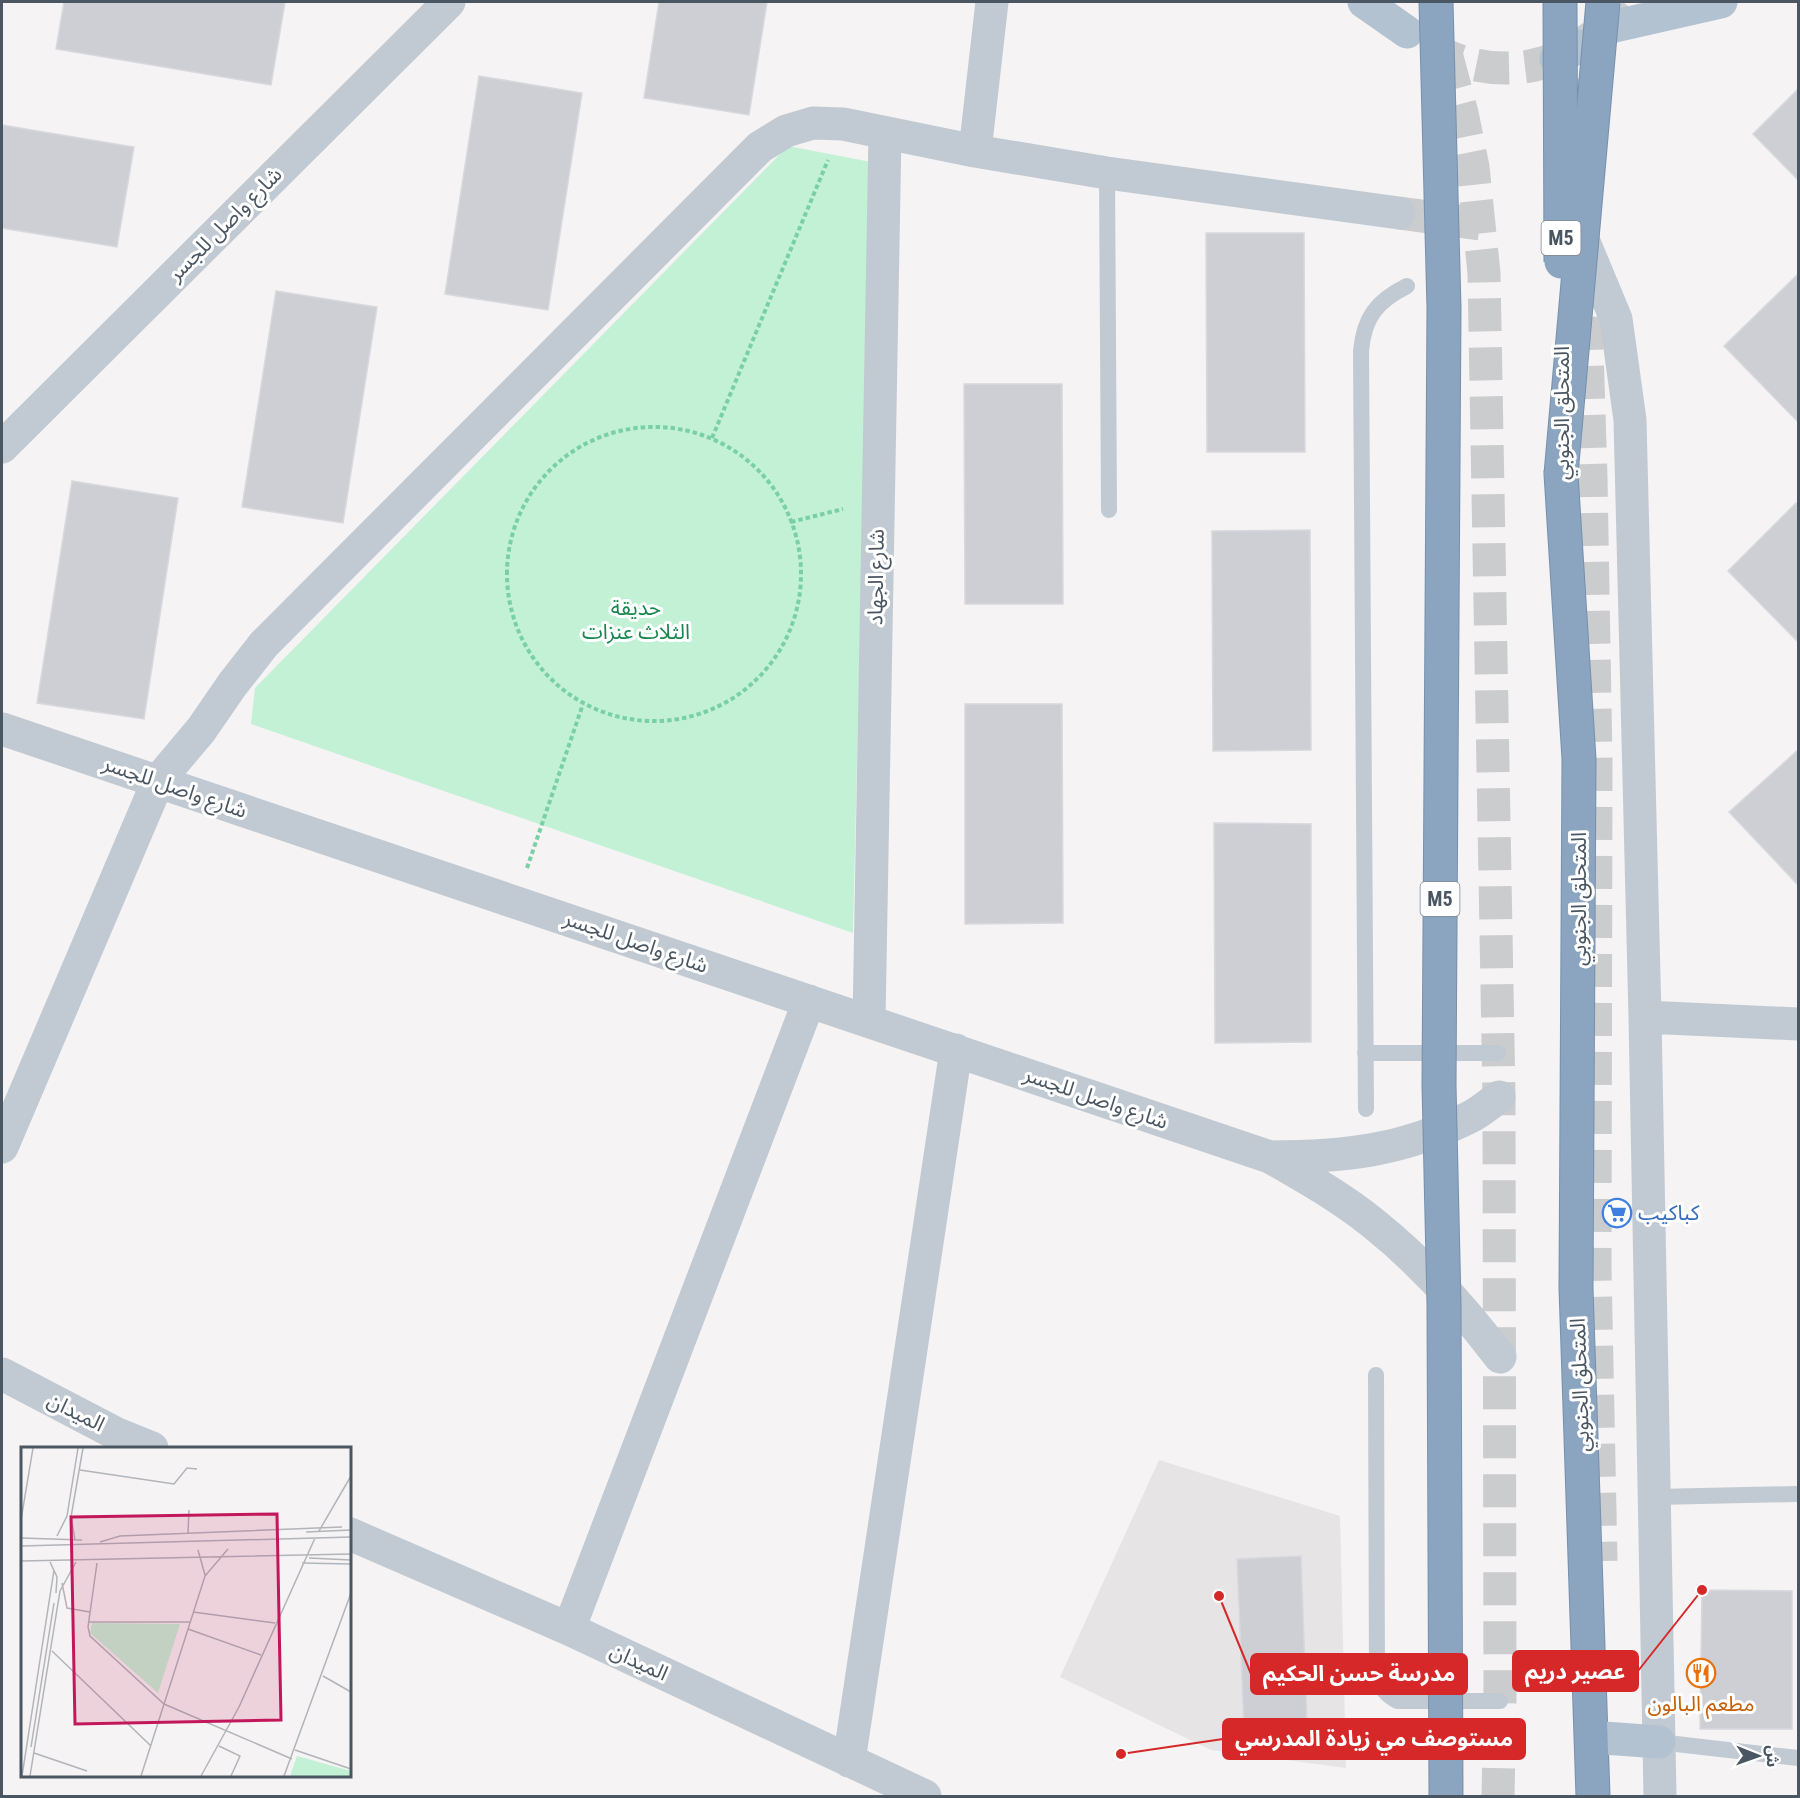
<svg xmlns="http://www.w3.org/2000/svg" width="1800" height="1798" viewBox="0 0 1800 1798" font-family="'Roboto Condensed','Noto Sans Arabic',sans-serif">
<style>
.education{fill:#e6e4e5}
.green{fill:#c3f1d5}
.building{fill:#cdcfd5;stroke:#d7d9de;stroke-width:1.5}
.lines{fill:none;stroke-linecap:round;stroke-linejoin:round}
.minor-tunnel{stroke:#caccce;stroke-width:33;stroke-dasharray:33 16;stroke-linecap:butt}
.primary-tunnel{stroke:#caccce;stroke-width:33;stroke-dasharray:33 16;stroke-linecap:butt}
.motorway-casing{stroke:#7690ad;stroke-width:35}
.path{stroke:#7ad0a6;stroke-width:4;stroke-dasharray:4.5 3;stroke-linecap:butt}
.service{stroke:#c1cad2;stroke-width:16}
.minor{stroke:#c1cad2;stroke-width:33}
.primary{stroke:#b3c2d1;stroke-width:33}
.motorway{stroke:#8ba5c1;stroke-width:33}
.motorway-bridge-casing{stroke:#7690ad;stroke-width:35;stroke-linecap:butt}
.motorway-bridge{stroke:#8ba5c1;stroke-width:33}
.labels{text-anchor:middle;stroke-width:6;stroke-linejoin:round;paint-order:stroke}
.shield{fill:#fff;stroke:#808990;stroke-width:1.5}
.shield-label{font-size:20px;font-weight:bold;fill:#4a5661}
.street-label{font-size:21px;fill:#4a5661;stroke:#fff}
.park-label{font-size:21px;fill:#17864f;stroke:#fff}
.shop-label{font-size:21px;fill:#366cbe;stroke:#fff;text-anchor:start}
.food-label{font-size:21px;fill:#c56008;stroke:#fff}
.inset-road{fill:none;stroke:#b1b4b9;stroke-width:1.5}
.view{fill:#c2185b;fill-opacity:0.15;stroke:#c2185b;stroke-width:3}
.inset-edge{fill:none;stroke:#4a5661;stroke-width:3}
.leader{fill:none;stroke:#d62828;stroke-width:2}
.callout-dot{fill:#d62828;stroke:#fff;stroke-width:2}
.callout{fill:#d62828;stroke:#d62828;stroke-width:2}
.callout-label{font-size:22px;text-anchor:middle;font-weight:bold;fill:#fff}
</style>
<rect width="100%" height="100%" fill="#f5f3f3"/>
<path class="education" d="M1159,1460L1340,1516L1346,1768L1211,1750L1060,1677Z"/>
<path class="green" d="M788,146L871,162L853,933L251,724L255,688Z"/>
<path class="building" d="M64,2H285L271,85L56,49Z
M659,2H767L749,115L644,98Z
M479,76L582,93L548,310L445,294Z
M1798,89V180L1753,134Z
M2,125L134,147L117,247L2,228Z
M1206,233H1304L1305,452H1207Z
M1797,275L1798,277V422L1724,346Z
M276,291L377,307L343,523L242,507Z
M964,384H1062L1063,604H965Z
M72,481L178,498L144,719L37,703Z
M1796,503L1798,506V642L1728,571Z
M1310,530L1311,750L1213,751L1212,531Z
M965,704H1062L1063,923L965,924Z
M1798,750V885L1729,812Z
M1214,823L1311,824V1042L1215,1043Z
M1301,1556L1308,1751L1245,1754L1237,1559Z
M1702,1590L1792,1591V1729H1700Z"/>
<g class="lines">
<path class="minor-tunnel" d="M1399,213L1480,224"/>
<path class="primary-tunnel" d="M1431,47C1457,64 1492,71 1523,67C1534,66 1545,62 1556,59
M1447,57L1462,113L1473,167L1484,273L1499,1097L1500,1701L1498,1796
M1581,112L1580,46L1602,29L1623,2
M1586,317L1591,478L1596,762L1595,1268L1601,1561"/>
<g class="motorway-casing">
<path id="motorway" d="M1561,474L1579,759L1576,1288L1593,1796"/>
</g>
<path class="path" d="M507 574a147 147 0 1 1 294 0a147 147 0 1 1-294 0Z
M712,438L828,160
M791,522L843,509
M527,868L583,704"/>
<path class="service" d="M1107,173L1109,510
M1365,1053H1498
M1366,1109L1361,351C1364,317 1377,301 1407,286
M1376,1375L1377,1679C1382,1690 1387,1695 1397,1701H1500
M1655,1497L1796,1494
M1659,1742L1798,1758"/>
<path class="minor" d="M975,151L992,2
M1584,242L1616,319L1630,420L1645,1017L1660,1796
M2,447L449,2
M2,729L1270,1157C1305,1177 1342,1198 1374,1224C1423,1263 1462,1307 1500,1357
M1645,1017L1798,1024
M869,1021L885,133
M2,1147L158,781L201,730L232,685L264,644L760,147L786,131L813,123L843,124L975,151L1107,173L1399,213
M1270,1157C1343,1157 1401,1151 1468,1118C1479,1113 1489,1104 1499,1097
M2,1374L115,1433L152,1448
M350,1534L569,1629L925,1796
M569,1629L809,1001
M849,1761L956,1050"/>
<path class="primary" d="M1364,2L1407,32
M1602,29L1721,2
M1556,59L1580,46
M1604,1738L1659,1742"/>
<use href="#motorway" class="motorway"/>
<g class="motorway-bridge-casing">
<path id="motorway-bridge" d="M1436,2L1444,308L1439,1085L1444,1304L1446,1796
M1560,2L1561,262
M1561,474L1603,2"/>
</g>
<use href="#motorway-bridge" class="motorway-bridge"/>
</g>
<defs>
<g id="supermarket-ring" transform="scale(1.5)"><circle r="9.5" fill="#fff" stroke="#3f7fe0" stroke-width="1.5"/><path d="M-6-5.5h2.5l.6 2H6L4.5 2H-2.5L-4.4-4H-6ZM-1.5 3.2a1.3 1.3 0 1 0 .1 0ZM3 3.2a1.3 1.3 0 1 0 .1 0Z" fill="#3f7fe0"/></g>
<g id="restaurant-ring" transform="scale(1.5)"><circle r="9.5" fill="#fff" stroke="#e8710a" stroke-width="1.5"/><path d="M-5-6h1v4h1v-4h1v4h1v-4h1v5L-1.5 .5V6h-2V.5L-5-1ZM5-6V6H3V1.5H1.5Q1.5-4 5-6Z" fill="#e8710a"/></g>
</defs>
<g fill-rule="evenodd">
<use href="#supermarket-ring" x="1617" y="1213"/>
<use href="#restaurant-ring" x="1701" y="1673"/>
</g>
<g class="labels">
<g class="shield">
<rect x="1541.5" y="221" width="39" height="34" rx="4.5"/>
<rect x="1420.5" y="882" width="39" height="34" rx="4.5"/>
</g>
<g class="shield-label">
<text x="1561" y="245">M5</text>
<text x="1440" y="906">M5</text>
</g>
<g class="street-label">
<text transform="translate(225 224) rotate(-45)" y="7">شارع واصل للجسر</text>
<text transform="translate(1562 413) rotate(-90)" y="7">المتحلق الجنوبي</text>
<text transform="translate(876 577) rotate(-89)" y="7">شارع الجهاد</text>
<text transform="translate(175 787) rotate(19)" y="7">شارع واصل للجسر</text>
<text transform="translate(1579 899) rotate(-90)" y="7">المتحلق الجنوبي</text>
<text transform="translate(636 942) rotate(19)" y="7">شارع واصل للجسر</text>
<text transform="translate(1096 1098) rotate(19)" y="7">شارع واصل للجسر</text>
<text transform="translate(1580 1385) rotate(-92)" y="7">المتحلق الجنوبي</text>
<text transform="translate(76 1412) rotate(27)" y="7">الميدان</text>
<text transform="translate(639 1662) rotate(25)" y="7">الميدان</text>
</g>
<g class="park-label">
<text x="636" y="615">حديقة<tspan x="636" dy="24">الثلاث عنزات</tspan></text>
</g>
<g class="shop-label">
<text x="1638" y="1220">كباكيب</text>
</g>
<g class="food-label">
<text x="1701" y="1711">مطعم البالون</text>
</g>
</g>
<g transform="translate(21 1447)">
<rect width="330" height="330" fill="#f5f3f3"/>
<path d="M71,176L159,177L137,246L69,186ZM276,309L330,324V329H269Z" fill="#c3f1d5"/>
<path class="inset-road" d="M59,23L153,37L166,21L176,22M0,73L12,1M298,84L330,29M285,85L330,83M167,86L168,63M36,89L46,69L57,1M0,91L61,93M54,93L50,70L62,1M79,95L99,89L321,80M0,99L330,90M177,103L184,128M288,111L330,113M0,114L330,107M29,115L36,130L35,146M76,116L67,180L69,189L143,257L271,312M281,116L330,117M41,136L46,161L69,165M172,165L254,176M67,175H169M167,182L240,208M31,204L130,299M302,229L330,245M198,299L219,309L210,329M10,300L33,156M274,303L330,322M13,306L66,324M1,329L33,123M9,329L39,144L55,115M120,329L184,129L207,102M180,329L218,260L294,91M263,329L330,146"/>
<path class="view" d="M256,67L260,273L54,277L50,70Z"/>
<rect width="330" height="330" class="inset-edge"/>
</g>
<path class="leader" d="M1702 1590L1638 1671M1219 1596L1251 1674M1121 1754L1223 1739"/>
<g class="callout-dot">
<circle cx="1702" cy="1590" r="6"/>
<circle cx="1219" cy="1596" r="6"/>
<circle cx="1121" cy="1754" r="6"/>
</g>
<g class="callout">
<rect x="1513" y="1651" width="125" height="40" rx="6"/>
<rect x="1251" y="1654" width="216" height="40" rx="6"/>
<rect x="1223" y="1719" width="302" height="40" rx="6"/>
</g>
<g class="callout-label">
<text x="1575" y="1679">عصير دريم</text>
<text x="1359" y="1681">مدرسة حسن الحكيم</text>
<text x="1374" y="1746">مستوصف مي زيادة المدرسي</text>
</g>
<rect width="1800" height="1798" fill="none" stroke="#4a5661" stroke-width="6"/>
<g transform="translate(1758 1756) rotate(91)" stroke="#ffffff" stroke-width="4.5" paint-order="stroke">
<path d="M0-4.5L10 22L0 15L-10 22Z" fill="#4a5661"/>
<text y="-9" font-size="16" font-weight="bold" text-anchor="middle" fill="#4a5661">ش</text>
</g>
</svg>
